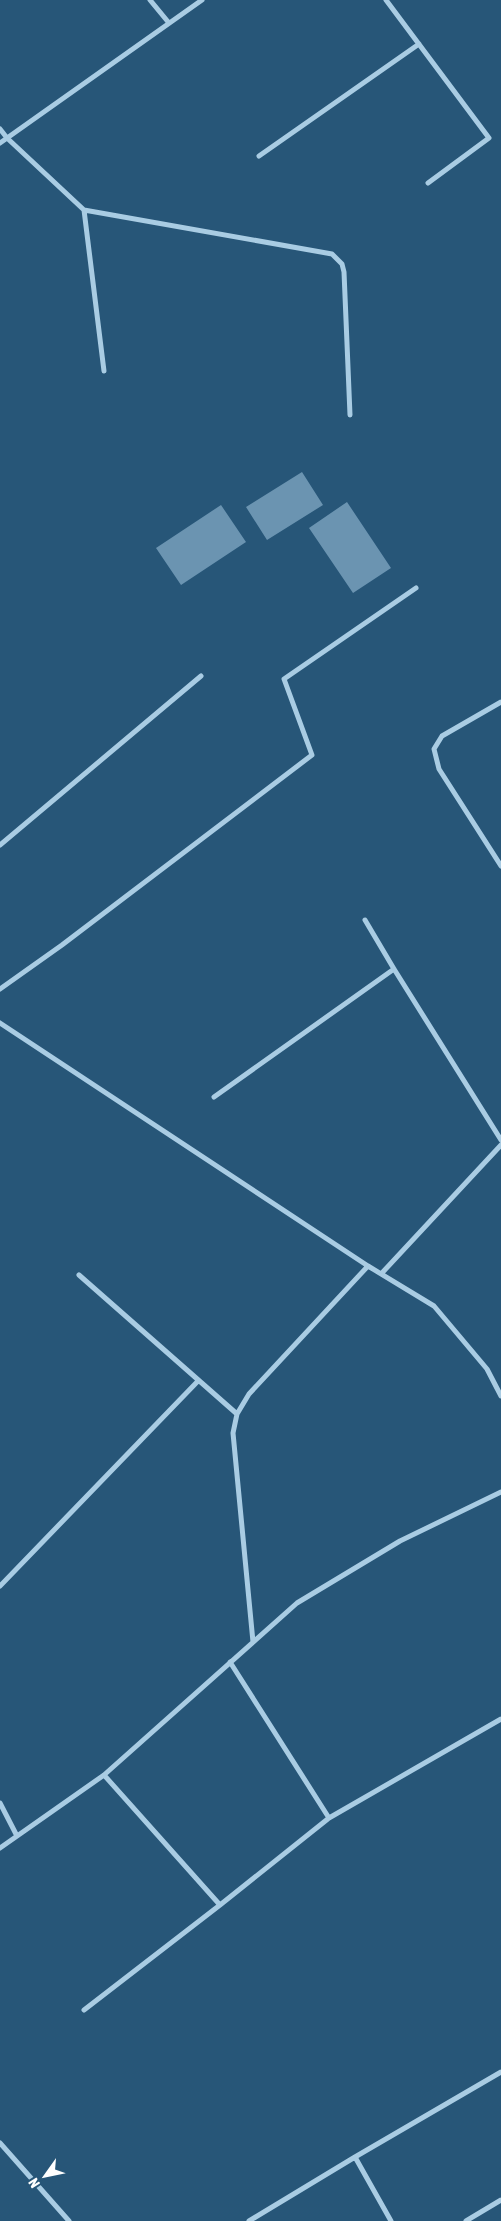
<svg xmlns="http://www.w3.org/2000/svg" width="501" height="2221" viewBox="0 0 501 2221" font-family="'Asap Condensed',sans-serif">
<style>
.building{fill:#6b94b1}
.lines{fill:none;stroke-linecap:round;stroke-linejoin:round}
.street{stroke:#a9cce3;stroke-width:5}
</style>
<rect width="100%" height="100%" fill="#275678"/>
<path class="building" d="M302,472L323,505L267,540L246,507Z
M347,502L391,568L353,593L309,528Z
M221,505L246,542L181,585L156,548Z"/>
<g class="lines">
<path class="street" d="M150,0L169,23
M386,0L489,138L428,183
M0,129L7,138L84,210L332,254L342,264L344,272L350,415
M0,143L202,0
M259,156L419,44
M84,210L104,371
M501,702L442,736L434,749L439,769L501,866
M0,845L201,676
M365,920L394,969L501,1140
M0,989L62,945L312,755L284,679L416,588
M0,1023L368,1266L434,1306L487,1369L501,1396
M214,1097L394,969
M381,1274L501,1145
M79,1275L237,1414
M0,1586L198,1381
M253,1642L233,1433L237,1414L249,1394L368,1266
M104,1775L220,1905L329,1818L230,1662
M0,1803L17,1836
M329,1818L501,1719
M0,1848L104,1775L297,1603L400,1541L501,1492
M84,2010L220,1905
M0,2143L69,2221
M249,2221L355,2157
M391,2221L355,2157L501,2072
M466,2221L501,2200"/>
</g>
<g transform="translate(45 2176) rotate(237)" stroke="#275678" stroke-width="4" paint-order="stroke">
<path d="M0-4L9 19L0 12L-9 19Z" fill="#ffffff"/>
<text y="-8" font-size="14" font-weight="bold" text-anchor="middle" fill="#ffffff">N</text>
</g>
</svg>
